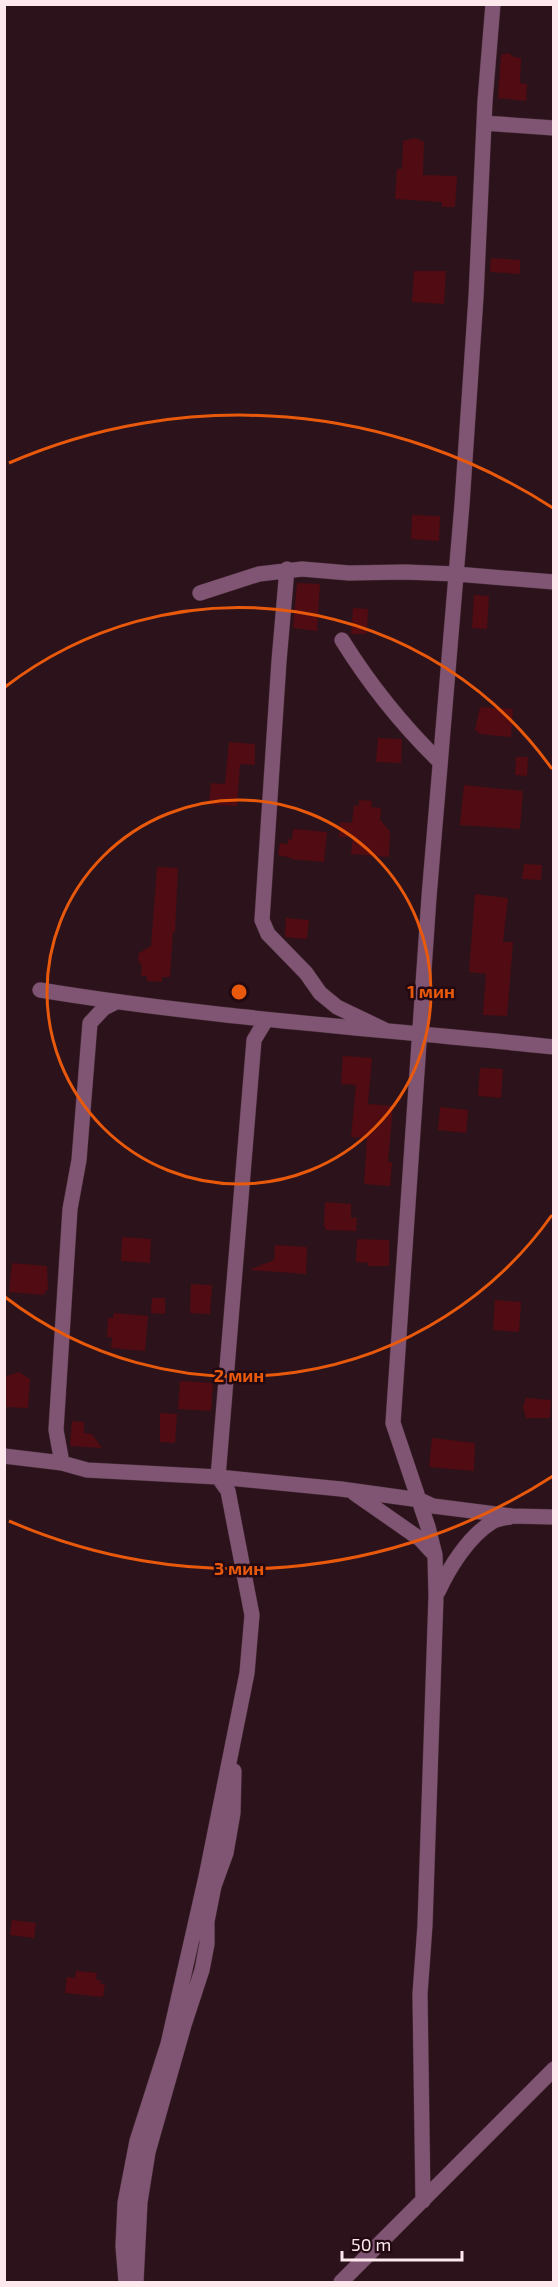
<svg xmlns="http://www.w3.org/2000/svg" width="558" height="2287" viewBox="0 0 558 2287" font-family="'Exo 2',sans-serif">
<style>
.building{fill:#500c12}
.lines{fill:none;stroke-linecap:round;stroke-linejoin:round}
.street-casing{stroke:#452c34;stroke-width:16}
.street{stroke:#805574;stroke-width:15}
.ring{fill:none;stroke:#e8590c;stroke-width:3}
.centre{fill:#e8590c;stroke:#220912;stroke-width:3}
.ring-label{font-size:18px;text-anchor:middle;font-weight:bold;fill:#e8590c;stroke:#220912;stroke-width:5;stroke-linejoin:round;paint-order:stroke}
</style>
<rect width="100%" height="100%" fill="#2c121b"/>
<path class="building" d="M508,53L514,57L521,58L520,83L527,84L526,101L498,98L501,55Z
M415,138L424,142L423,175L457,176L455,207H442V202L395,199L397,169H402L403,141Z
M491,258L520,260V274L490,272Z
M414,271H446L444,304L412,302Z
M412,515L440,516L439,541L411,539Z
M297,583L320,584L317,631L293,628Z
M474,595L489,596L487,629L472,628Z
M353,608L368,609L367,634H351Z
M480,707L513,709L511,737L480,734L475,730Z
M378,738L402,739L401,763L376,762Z
M229,742L255,744V765L240,764L237,806L209,804L211,783L225,784Z
M516,757H528L527,776L515,775Z
M464,785L523,791L520,829L460,825Z
M359,800L372,801L371,807L381,808L380,820L389,830L390,835L389,857L351,854L353,837H339L340,822L352,823L354,805L359,806Z
M293,829L327,832L324,862L291,859V858L278,855L280,843L288,844V839L292,840Z
M524,864L542,865L541,880L522,879Z
M157,867L178,868L175,932H173L170,977H162V982L147,981V976H141L142,966L138,960L139,953L151,946Z
M475,894L508,898L503,942H513L507,1016L483,1015L486,974L469,972Z
M286,918L309,920L307,939L285,937Z
M343,1056L372,1058L368,1104L393,1106L388,1162H392L390,1186L364,1184L367,1138L351,1137L356,1085L341,1084Z
M480,1068L503,1069L501,1098L478,1096Z
M440,1107L468,1110L466,1133L438,1130Z
M325,1202L351,1204V1218H357L356,1231L326,1230L324,1225Z
M122,1237L151,1239L150,1263L121,1261Z
M357,1239L389,1240V1266H368V1263L356,1262Z
M275,1245L307,1247L306,1274L249,1270L274,1260Z
M12,1263L47,1266L48,1289L43,1295L9,1292Z
M191,1284L212,1285L210,1314L190,1313Z
M152,1298H165V1314L151,1313Z
M495,1300L521,1302L519,1332L493,1330Z
M114,1313L148,1316L145,1351L111,1348L112,1337H107L108,1318H113Z
M19,1372L30,1379L28,1408L4,1407V1377Z
M180,1381L213,1383L211,1411L178,1409Z
M526,1398L551,1400L550,1418H526L523,1406Z
M160,1413L177,1414L175,1443L160,1442Z
M72,1421L84,1422V1433L92,1434L102,1448L70,1446Z
M432,1438L475,1443L474,1471L429,1467Z
M12,1920L36,1923L34,1938L10,1935Z
M76,1971L97,1973L96,1980H101L100,1984H105L103,1997L65,1993L67,1977L75,1978Z"/>
<g class="lines">
<g class="street-casing">
<path id="street" d="M484,123L554,128
M287,569L279,661L262,920L268,934L306,973L320,993L337,1007L385,1030
M200,593L259,574L302,569L349,573L405,572L456,574L554,582
M342,640C370,685 402,725 440,762
M40,990C210,1018 382,1029 554,1047
M4,1456L62,1463L87,1470L218,1477L341,1489L420,1500L433,1506L512,1516L554,1517
M62,1463L56,1430L70,1209L79,1160L90,1023L104,1008L114,1003
M354,1493L420,1539L432,1552
M438,1592C449,1568 468,1537 492,1522C496,1519 504,1518 510,1517
M423,2201L420,1994L425,1925L436,1596L435,1555L428,1527L393,1423L429,897L462,504L476,297L485,101L493,4
M126,2282L123,2246L125,2203L137,2141L168,2044L206,1877L247,1673L252,1615L228,1491L218,1477L254,1040L266,1020
M136,2282L140,2202L148,2152L184,2025L202,1970L207,1944V1921L214,1886L226,1853L233,1813L234,1771
M341,2282L554,2069"/>
</g>
<use href="#street" class="street"/>
</g>
<g class="ring">
<circle cx="239" cy="992" r="192"/>
<path d="M552 1215A384 384 0 0 1 5 1297M5 687A384 384 0 0 1 552 769"/>
<path d="M553 1476A577 577 0 0 1 9 1521M9 463A577 577 0 0 1 553 508"/>
</g>
<circle cx="239" cy="992" r="9" class="centre"/>
<g class="ring-label">
<text x="431" y="998">1 мин</text>
<text x="239" y="1382">2 мин</text>
<text x="239" y="1575">3 мин</text>
</g>
<rect width="558" height="2287" fill="none" stroke="#fce8ed" stroke-width="12"/>
<path d="M342 2251v9h120v-9" fill="none" stroke="#fce8ed" stroke-width="3"/>
<text x="351" y="2251" font-size="18" fill="#fce8ed" stroke="#220912" stroke-width="4.5" paint-order="stroke">50 m</text>
</svg>
